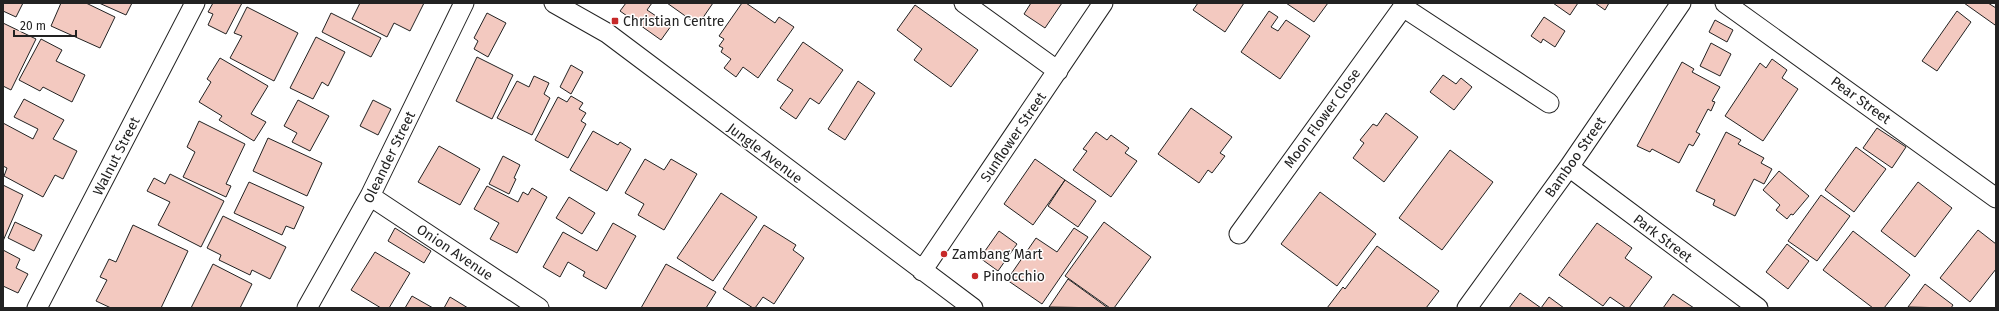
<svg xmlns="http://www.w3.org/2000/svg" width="1999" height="311" viewBox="0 0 1999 311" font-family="'Fira Sans',sans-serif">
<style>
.building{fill:#f3c9c0;stroke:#222}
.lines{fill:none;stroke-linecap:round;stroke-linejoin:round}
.street-casing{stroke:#222;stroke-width:21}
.street{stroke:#fff;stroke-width:19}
.poi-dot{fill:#c62828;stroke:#fff;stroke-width:1.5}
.labels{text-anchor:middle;stroke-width:3;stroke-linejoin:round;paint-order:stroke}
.poi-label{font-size:14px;fill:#222;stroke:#fff;text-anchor:start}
.street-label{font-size:14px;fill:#222;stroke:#fff}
</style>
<rect width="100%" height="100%" fill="#fff"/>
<path class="building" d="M3,3H23L16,17L3,11Z
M61,3H86L115,17L100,48L51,26Z
M99,3H132L126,15Z
M213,3H242L226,34L208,25L213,14L208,12Z
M360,3H424L410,31L394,23L387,37L352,19Z
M626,3H652L647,10L671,26L661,40L620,11Z
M667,3H713L698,25Z
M742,3H746L775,23L779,17L794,27L758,78L743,67L736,77L724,68L731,59L721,52L723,48L719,46L724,39L719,36Z
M1031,3H1062L1045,28L1024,14Z
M1198,3H1244L1225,32L1193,10Z
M1286,3H1328L1314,22Z
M1553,3H1578L1570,15Z
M1595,3H1609L1605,10Z
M1964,3H1988L1996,8V22L1995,25Z
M915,5L978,50L951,87L914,60L922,49L897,30Z
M247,7L298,33L274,81L230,58L242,36L234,33Z
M1269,11L1278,17L1271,27L1278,31L1286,20L1310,36L1280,79L1241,52Z
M1957,11L1971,22L1937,71L1922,61Z
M331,13L381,38L371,57L322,32Z
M487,13L506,23L488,57L474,49L478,41L474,38Z
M1544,17L1565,31L1555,47L1543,39L1541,43L1531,36Z
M1715,20L1733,30L1727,42L1709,32Z
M3,23L36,39L11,90L3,86Z
M316,37L345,52L328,86L322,82L313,99L290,88Z
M41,39L62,50L56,61L85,75L72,102L43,87L40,91L19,80Z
M803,42L843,70L819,104L810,98L796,119L780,108L793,90L777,80Z
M1711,43L1731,54L1720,76L1700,66Z
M477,57L513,75L492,119L456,101Z
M220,58L268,86L251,114L266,122L254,141L219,120L222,116L199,102L211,82L207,79Z
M1772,59L1787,70L1782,78L1798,89L1763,141L1725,116L1760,63L1766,68Z
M1682,62L1694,69L1692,72L1720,87L1712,101L1715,102L1711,111L1708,109L1696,132L1700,134L1693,146L1689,144L1679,163L1652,149L1650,152L1637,146Z
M571,65L583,72L571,94L560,87Z
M1443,75L1456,84L1461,78L1472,87L1454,110L1430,92Z
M534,76L549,83L544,94L550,98L532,135L497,118L517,81L529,87Z
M858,81L875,93L845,140L828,129Z
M571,96L583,103L579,109L586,113L581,121L586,124L568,158L535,140L558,97L567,102Z
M24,99L64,120L53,139L77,151L63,179L55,175L43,197L4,176L7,168L3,166V123L33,139L38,129L14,117Z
M298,100L329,116L310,151L292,142L297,133L284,126Z
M373,100L391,109L378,135L360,126Z
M1191,108L1232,137L1220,153L1225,156L1212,173L1208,170L1199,183L1158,154Z
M1386,113L1418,137L1384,182L1353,158L1364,143L1360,140L1373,124L1377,126Z
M199,121L245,144L226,184L231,186L226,197L183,177L195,152L187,147Z
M1877,128L1906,147L1892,168L1863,148Z
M593,131L618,145L620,142L631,149L607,191L570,170Z
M1096,132L1107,140L1111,135L1129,148L1125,153L1137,161L1111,197L1073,170L1087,151L1083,149Z
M1726,132L1741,140L1738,144L1764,158L1761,163L1772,169L1764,184L1754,179L1735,216L1713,205L1715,200L1696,191Z
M268,138L322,163L307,196L253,171Z
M439,146L480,169L460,205L418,182Z
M1856,147L1886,169L1854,212L1825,190Z
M1450,150L1493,182L1442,250L1399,218Z
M503,156L520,165L514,178L516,179L509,194L489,184Z
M645,159L664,170L671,159L697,174L664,230L638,215L644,204L625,193Z
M1035,159L1065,180L1033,225L1004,204Z
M1779,171L1809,196L1793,215L1791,214L1787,219L1776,210L1780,205L1763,190Z
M170,174L224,201L201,247L158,225L170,202L147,191L154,178L165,184Z
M1065,180L1096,201L1078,227L1048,206Z
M249,182L304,207L294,229L286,226L282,235L234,213Z
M1918,182L1952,208L1915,257L1881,231Z
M3,185L23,195L3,241Z
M487,186L518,202L523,192L528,195L532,188L547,197L517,253L490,239L499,223L474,209Z
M1320,192L1376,234L1337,286L1281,244Z
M721,193L757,217L713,281L677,258Z
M1821,195L1850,216L1817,261L1788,241Z
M569,197L595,213L582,234L556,218Z
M223,216L286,247L270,279L252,270L250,275L219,260L221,255L207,248Z
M15,222L42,235L34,251L8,238Z
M1104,222L1151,257L1114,308H1110L1065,276Z
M613,223L636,236L606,289L583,276L585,272L568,262L560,277L543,267L563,232L597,251Z
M1597,223L1632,248L1625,258L1652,277L1629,308H1626L1610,297L1603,306L1559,275Z
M133,225L188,251L161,308H111L96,301L107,280L100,277L109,259L116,262Z
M764,225L796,245L793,250L804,258L774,304L763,297L755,308H753L723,289Z
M395,228L431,251L424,263L388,241Z
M1074,228L1088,237L1042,304L1007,280L1036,238L1057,252Z
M1978,230L1996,244V269L1970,302L1940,278Z
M999,231L1017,244L998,271L980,258Z
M1853,231L1910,275L1884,308H1873L1823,270Z
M1787,244L1809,261L1788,289L1766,272Z
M1377,246L1439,291L1426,308H1327L1343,287L1345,289Z
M3,250L20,259L16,268L28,274L18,293L3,286Z
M375,252L410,273L389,308H381L351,290Z
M213,264L252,284L240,308H191Z
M666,264L716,292L706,308H641Z
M1068,279L1108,308L1049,307Z
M1925,284L1953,305L1951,308L1908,307Z
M1520,293L1541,308H1509Z
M1673,294L1694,308H1663Z
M412,296L433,308H405Z
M450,297L468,308H444Z
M1549,297L1564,308H1541Z"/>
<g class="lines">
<g class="street-casing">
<path id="street" d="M554,3L607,33L973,308
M964,3L1058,71
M1725,3L1996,198
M1403,7L1549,103
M1569,167L1758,308
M370,196L539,308
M1239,234L1406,3
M922,271L1103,3
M37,308L195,3
M307,308L370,196L464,3
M1467,308L1569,167L1681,3"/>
</g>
<use href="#street" class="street"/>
</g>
<g class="poi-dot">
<rect x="611" y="17" width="8" height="8" rx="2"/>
<circle cx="944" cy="254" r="4"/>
<circle cx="975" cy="276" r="4"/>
</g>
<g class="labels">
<g class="poi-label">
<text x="623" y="26">Christian Centre</text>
<text x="952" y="259">Zambang Mart</text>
<text x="983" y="281">Pinocchio</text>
</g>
<g class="street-label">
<text transform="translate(1861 100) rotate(36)" y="5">Pear Street</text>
<text transform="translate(1322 118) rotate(-54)" y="5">Moon Flower Close</text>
<text transform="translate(1013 137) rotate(-56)" y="5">Sunflower Street</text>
<text transform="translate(765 153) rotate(37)" y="5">Jungle Avenue</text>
<text transform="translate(116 156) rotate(-63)" y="5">Walnut Street</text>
<text transform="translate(389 157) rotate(-64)" y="5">Oleander Street</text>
<text transform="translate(1575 157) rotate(-55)" y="5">Bamboo Street</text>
<text transform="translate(1663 238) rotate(37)" y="5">Park Street</text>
<text transform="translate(455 252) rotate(34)" y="5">Onion Avenue</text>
</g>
</g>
<rect width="1999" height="311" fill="none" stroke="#222222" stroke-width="8"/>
<path d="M14 30v6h62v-6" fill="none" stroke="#222222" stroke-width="2"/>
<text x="20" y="30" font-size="12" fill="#222222" stroke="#ffffff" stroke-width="3" paint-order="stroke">20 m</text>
</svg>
